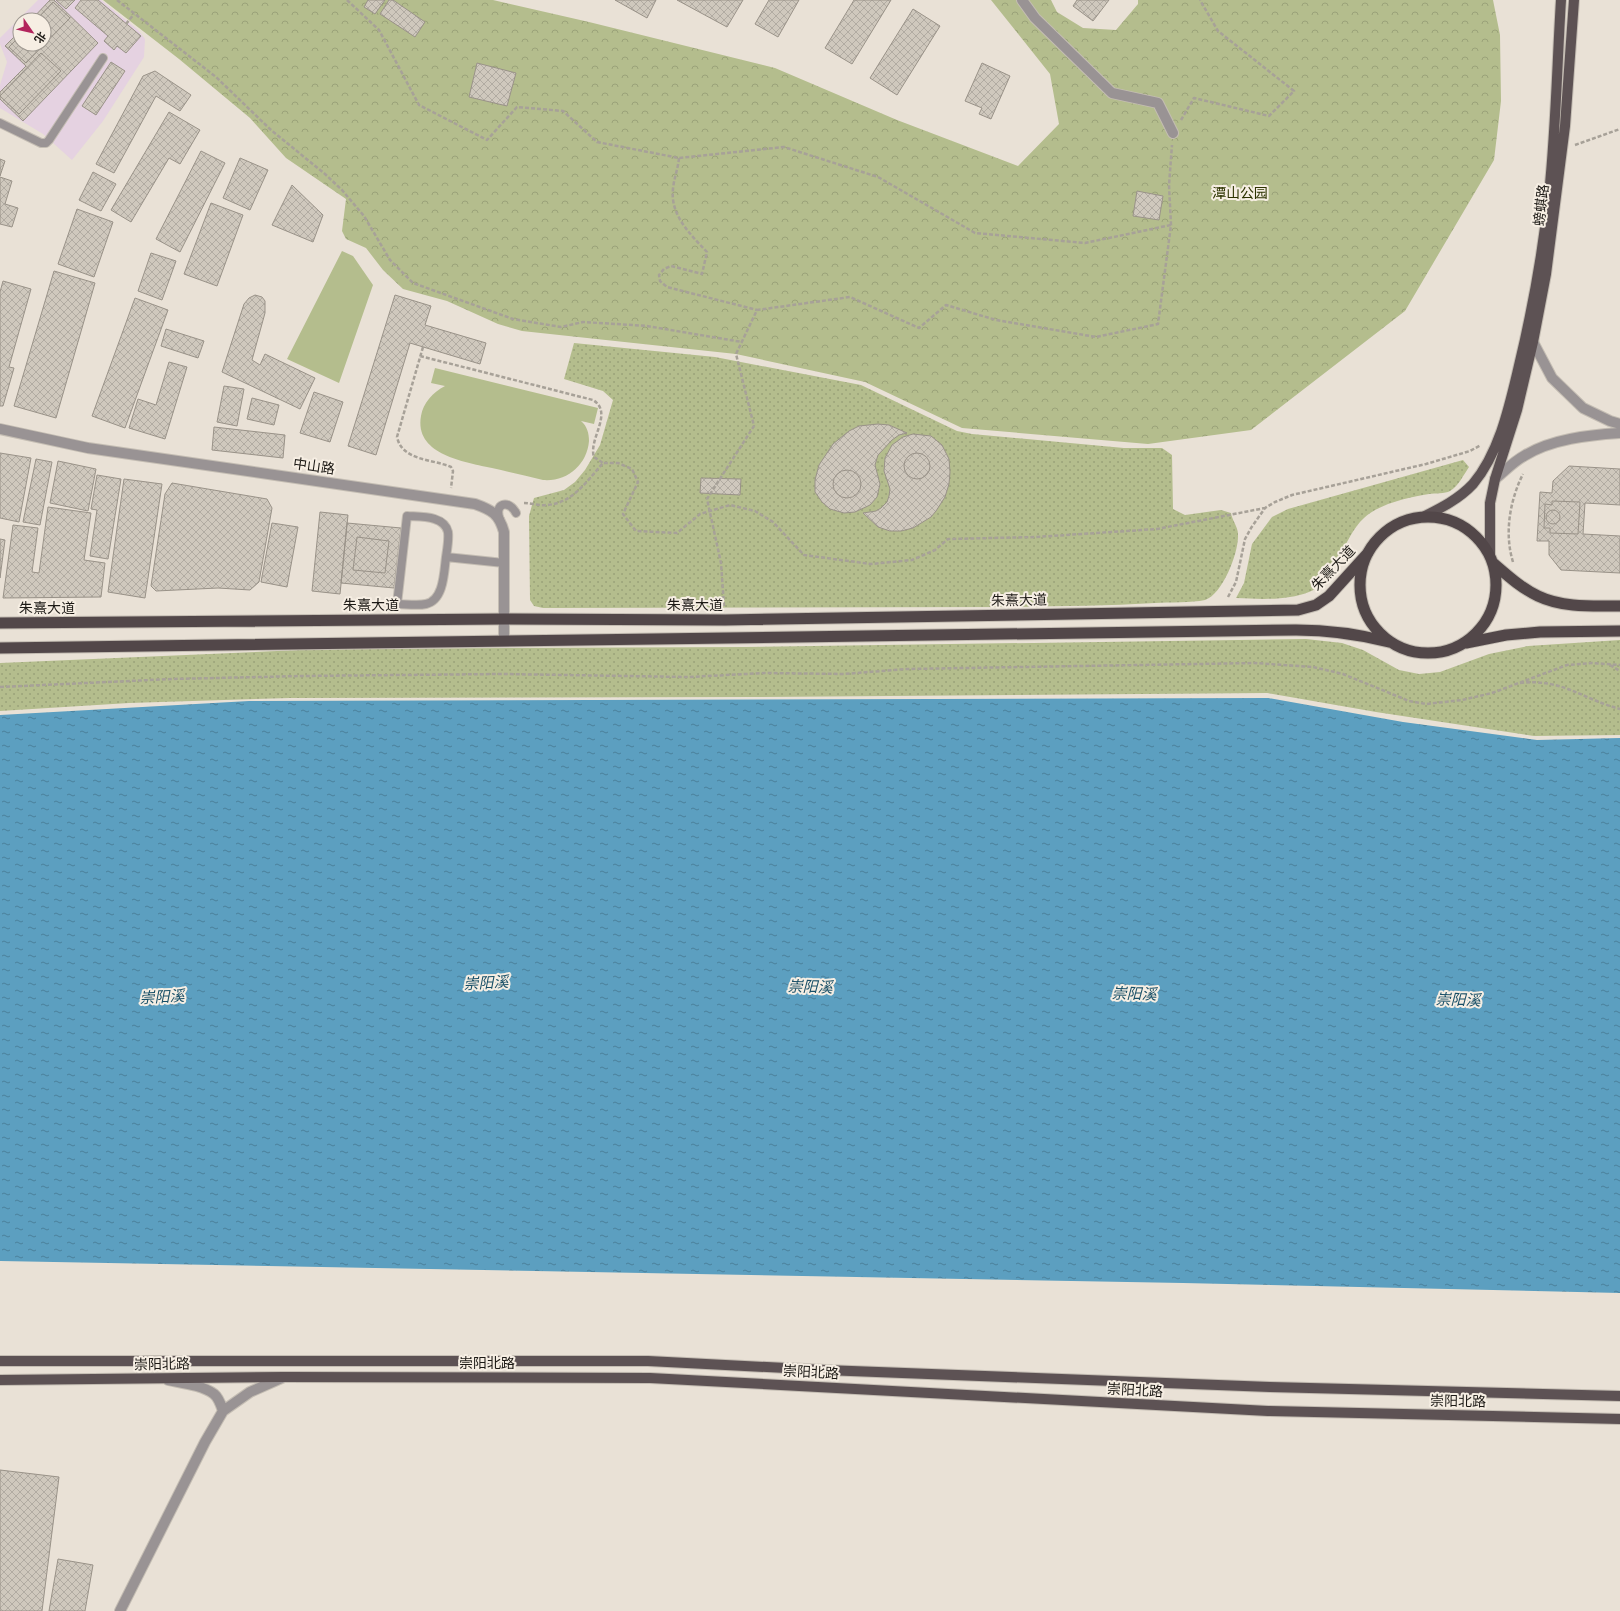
<svg xmlns="http://www.w3.org/2000/svg" width="1620" height="1611" viewBox="0 0 1620 1611" font-family="Karla,'Noto Sans SC',sans-serif">
<style>
.medical{fill:#e5d2e1;fill-rule:evenodd}
.grass{fill:#b4bd8d}
.forest{fill:url(#forest-crowns)}
.park{fill:url(#park-dots)}
.water{fill:url(#water-ripples)}
.building{fill:url(#building-cross-hatch);stroke:#999288}
.lines{fill:none;stroke-linecap:round;stroke-linejoin:round}
.service-casing{stroke:#c4bdb3;stroke-width:10}
.minor-casing{stroke:#c4bdb3;stroke-width:12}
.primary-casing{stroke:#c4bdb3;stroke-width:12}
.trunk-casing{stroke:#c4bdb3;stroke-width:13}
.path{stroke:#a7a198;stroke-width:2.5;stroke-dasharray:4 2;stroke-linecap:butt}
.service{stroke:#999394;stroke-width:8}
.minor{stroke:#999394;stroke-width:10}
.primary{stroke:#5d5254;stroke-width:10}
.trunk{stroke:#524749;stroke-width:11}
.labels{text-anchor:middle;stroke-width:4;stroke-linejoin:round;paint-order:stroke}
.park-label{font-size:14px;fill:#2d3301;stroke:#f6eee3}
.street-label{font-size:14px;fill:#1c1915;stroke:#f6eee3}
.water-label{font-size:15px;font-style:italic;fill:#184f67;stroke:#f6eee3}
</style>
<defs>
<pattern id="forest-crowns" width="20" height="18" patternUnits="userSpaceOnUse"><rect width="20" height="18" fill="#b4bd8d"/><path d="M2 6a3 3 0 1 1 6 0M12 15a3 3 0 1 1 6 0" fill="none" stroke="#9aa279"/></pattern>
<pattern id="park-dots" width="8" height="8" patternUnits="userSpaceOnUse"><rect width="8" height="8" fill="#b4bd8d"/><path d="M2 2h.1M6 6h.1" fill="none" stroke="#9aa279" stroke-width="1.8" stroke-linecap="round"/></pattern>
<pattern id="water-ripples" width="26" height="14" patternUnits="userSpaceOnUse"><rect width="26" height="14" fill="#5c9fc0"/><path d="M2 4q2-2 4 0t4 0M15 11q2-2 4 0t4 0" fill="none" stroke="#4b819b"/></pattern>
<pattern id="building-cross-hatch" width="8" height="8" patternUnits="userSpaceOnUse"><rect width="8" height="8" fill="#cfc8bd"/><path d="M0 0l8 8M0 8l8-8" fill="none" stroke="#b1aba2"/></pattern>
</defs>
<rect width="100%" height="100%" fill="#e9e1d6"/>
<path class="medical" d="M38,0H101L138,30L145,39L144,57L103,121L72,160L43,134L0,108V85L7,62L0,44V38ZM20,20H44V44H20Z"/>
<path class="grass" d="M342,251L353,256L373,285L339,383L287,359Z
M435,368L598,408L594,424L581,421C587,426 589,433 589,441C587,465 567,482 543,480C526,476 509,472 492,468C466,462 414,455 421,416C423,403 433,392 445,386L431,383Z"/>
<path class="forest" d="M103,0H493L589,22L775,68L897,120L1018,166L1059,124L1050,74L991,0H1051L1057,12L1083,28L1116,30L1138,4V0H1493L1500,35L1501,101L1494,160L1405,311L1251,430L1148,444L962,428L865,382L736,354L522,331L498,324L447,301L403,289L383,270L366,248L346,239L342,231L346,199L286,158L250,118L179,59Z"/>
<path class="park" d="M574,343L715,357L861,385L957,431L972,434L1124,448H1162L1172,455L1173,509L1185,515L1221,510L1231,513C1232,520 1238,527 1238,534C1239,552 1223,594 1205,600C1192,603 1169,602 1155,603C1107,606 1059,606 1010,607C855,607 699,608 543,608L534,606L530,600L529,516L534,498L564,490L575,482L585,470L600,445L613,400L603,391L564,379Z
M1463,460L1469,467C1464,474 1458,487 1450,491C1445,494 1435,493 1429,494C1410,497 1378,504 1364,518C1343,537 1335,583 1309,592C1286,601 1259,599 1236,598L1244,583L1252,544L1272,517L1288,509Z
M1306,639L1342,643L1363,650L1399,670L1419,674L1440,672L1489,654L1528,646L1620,640V735L1534,736L1376,712L1267,693L754,697L290,698L129,703L0,711V663L323,649L745,647Z"/>
<path class="water" d="M1268,698L1403,722L1537,740L1620,738V1293L1183,1283L0,1261V715L249,701Z"/>
<path class="building" d="M50,0H54L98,43L23,121L0,99V92L26,66L5,46L20,31V44H44V20H31Z
M56,0H75L66,9Z
M81,0H98L141,36L126,53L117,46L114,50L104,41L108,36L75,8Z
M368,0H385L375,14L364,7Z
M389,0H393L425,22L415,37L380,14Z
M615,0H656L647,18Z
M677,0H743L727,27Z
M769,0H799L778,37L755,24Z
M854,0H891L852,64L825,48Z
M1077,0H1109L1093,21L1073,6Z
M53,2L70,18L26,63L9,47L20,36V44H44V20H36Z
M913,9L940,26L897,95L870,78Z
M41,53L61,71L19,114L0,96Z
M111,62L125,71L96,115L82,106Z
M477,63L516,73L507,106L469,97Z
M982,63L1010,76L991,119L979,114L982,108L965,101Z
M155,71L191,95L180,111L156,96L114,173L96,164L143,76Z
M169,112L200,130L180,164L169,158L131,222L111,210Z
M201,151L225,163L180,252L156,239Z
M240,158L268,170L250,210L223,198Z
M0,159L5,161L0,176Z
M93,172L116,184L101,211L79,200Z
M0,177L12,181L5,204L18,208L12,227L0,224Z
M292,185L323,215L313,242L272,225Z
M1137,191L1163,196L1159,220L1133,216Z
M211,203L243,215L217,286L184,274Z
M77,209L113,222L94,277L58,264Z
M151,253L176,261L162,300L138,291Z
M54,271L95,283L56,418L14,406Z
M3,281L31,289L9,367L14,368L3,406H0V292Z
M255,295L262,297L265,301V313L252,360L260,365L265,354L315,378L300,409L222,372L244,304L249,298Z
M395,295L431,306L425,325L486,343L480,364L410,343L376,455L348,446Z
M135,298L168,310L125,428L92,416Z
M166,329L204,341L198,358L161,346Z
M169,362L187,367L165,439L129,428L138,399L156,405Z
M224,386L244,389L237,426L217,422Z
M314,392L343,402L330,442L300,433Z
M252,398L279,405L274,425L247,419Z
M878,424L889,425L907,433L899,435L892,440L878,455L875,465L880,484L877,497L870,505L855,512L844,513L830,509L822,502L815,492V480L819,465L833,444L849,431L859,426Z
M214,427L285,435L283,458L212,450Z
M913,434L931,436L942,445L949,459L950,472L949,484L945,497L936,511L931,517L913,528L901,531H890L878,527L863,513L876,511L881,508L887,502L889,496L890,489L884,471L885,458L892,445L903,437Z
M0,453L31,458L19,522L0,518Z
M904 466a13 13 0 1 1 26 0a13 13 0 1 1-26 0Z
M36,459L52,462L40,525L23,522Z
M58,461L96,469L88,511L50,503Z
M1569,466L1620,469V505L1585,503L1583,534L1620,536V573L1561,570L1549,555V541H1537L1540,492L1552,493L1553,481Z
M833 484a14 14 0 1 1 28 0a14 14 0 1 1-28 0Z
M97,475L121,479L108,559L90,556L97,510L91,509Z
M701,478L741,479L740,495L700,493Z
M124,479L162,484L145,598L108,592Z
M172,483L267,499L272,508L259,582L250,590L218,588L156,591L151,586L165,494Z
M1552,501L1580,502L1578,534L1550,533V528H1544L1545,504L1552,505Z
M48,507L91,513L84,560L105,563L101,597L3,598L13,525L38,528L32,572L39,573Z
M1546 517a7 7 0 1 1 14 0a7 7 0 1 1-14 0Z
M320,512L348,515L340,594L312,591Z
M272,523L298,527L287,587L261,582Z
M347,523L401,528L394,588L341,583Z
M357,537L389,541L385,573L353,570Z
M0,539L5,540L0,578Z
M0,1470L59,1477L42,1611H0Z
M58,1559L93,1565L85,1611H49Z"/>
<g class="lines">
<g class="service-casing">
<path id="service" d="M0,123L41,143H46L49,140L103,58
M500,520C493,503 509,499 516,513
M446,557C444,572 444,600 426,604C417,606 406,604 397,604L407,516C420,517 444,515 448,532C449,540 447,550 446,557L504,563"/>
</g>
<g class="minor-casing">
<path id="minor" d="M1022,0L1035,18L1112,93L1158,103L1173,133
M1533,342L1552,378L1583,408L1610,421L1620,424
M0,429L88,448L475,504C492,510 499,514 504,532V641
M1495,479C1504,472 1513,462 1524,456C1551,439 1589,435 1620,433
M168,1380C182,1383 202,1385 214,1394C219,1398 221,1405 223,1411
M120,1611L205,1442L223,1411L250,1392L284,1377"/>
</g>
<g class="primary-casing">
<path id="primary" d="M1423,517C1441,508 1459,499 1473,484C1499,453 1509,408 1518,370C1532,312 1543,253 1549,194C1556,129 1557,64 1561,0
M1490,556V503L1495,479L1517,410L1533,342L1546,274L1565,126L1574,0
M0,1361H648L825,1370L1270,1387L1620,1396
M0,1380L284,1377L650,1378L1268,1411L1620,1419"/>
</g>
<g class="trunk-casing">
<path id="trunk" d="M1360 585a68 68 0 1 1 136 0a68 68 0 1 1-136 0Z
M1493,563C1507,575 1521,588 1538,596C1563,608 1593,606 1620,606
M0,623L504,619L725,620L1298,610L1316,605L1329,596L1368,553
M1466,643L1506,635L1540,632L1620,631
M0,648L1296,630C1328,630 1358,634 1389,642"/>
</g>
<path class="path" d="M117,0L216,77L271,130L325,174L342,190L364,216L390,260L413,283L513,319L561,327L583,322L647,326L742,342
M347,0L379,30L419,105L487,140L517,107L563,111L597,142L679,158L784,147L878,177L975,233L1085,243L1171,225
M126,24L134,14
M1181,120L1194,98L1269,116L1294,91L1218,31L1200,0
M1575,145L1620,129
M679,158C678,169 674,178 673,189C670,215 690,234 707,252L702,274L671,266L664,269L659,275L660,281L667,287L757,310
M423,347L397,437C402,461 433,459 451,467L453,471L451,488
M420,356L593,400C614,413 588,439 594,457L603,463
M524,503C531,503 539,506 546,505C572,504 587,481 603,463H618L632,469L638,482L623,514L636,531L677,533L700,514L730,505L755,511L773,522L804,555L871,564L912,560L935,550L948,539L1036,537L1157,529L1265,508
M1513,562C1504,533 1510,500 1523,474
M1228,597L1236,582L1245,539L1251,528L1265,508L1275,502L1292,495L1426,464L1470,451L1481,445
M724,606L721,563L707,499L754,426L736,354L757,310L850,297L919,328L946,305L996,320L1096,337L1158,324L1171,225L1169,185L1172,145
M1610,665L1620,671
M1520,683C1562,678 1582,699 1620,709
M0,687L172,679L302,676L502,674L689,677L765,673L844,674L906,669L1255,663L1313,667L1343,674L1409,701L1426,704L1462,700L1492,693L1567,665L1592,663L1620,665"/>
<use href="#service" class="service"/>
<use href="#minor" class="minor"/>
<use href="#primary" class="primary"/>
<use href="#trunk" class="trunk"/>
</g>
<g class="labels">
<g class="park-label">
<text x="1240" y="198">潭山公园</text>
</g>
<g class="street-label">
<text transform="translate(1541 205) rotate(-83)" y="5">螃蜞路</text>
<text transform="translate(314 466) rotate(8)" y="5">中山路</text>
<text transform="translate(1333 568) rotate(-46)" y="5">朱熹大道</text>
<text transform="translate(1019 600) rotate(-1)" y="5">朱熹大道</text>
<text x="371" y="610">朱熹大道</text>
<text x="695" y="610">朱熹大道</text>
<text x="47" y="613">朱熹大道</text>
<text x="487" y="1368">崇阳北路</text>
<text transform="translate(162 1364) rotate(-1)" y="5">崇阳北路</text>
<text transform="translate(811 1372) rotate(3)" y="5">崇阳北路</text>
<text transform="translate(1135 1390) rotate(3)" y="5">崇阳北路</text>
<text transform="translate(1458 1401) rotate(1)" y="5">崇阳北路</text>
</g>
<g class="water-label">
<text transform="translate(486 983) rotate(-3)" y="5">崇阳溪</text>
<text transform="translate(810 987) rotate(1)" y="5">崇阳溪</text>
<text transform="translate(1134 994) rotate(1)" y="5">崇阳溪</text>
<text transform="translate(162 997) rotate(-3)" y="5">崇阳溪</text>
<text transform="translate(1458 1000) rotate(1)" y="5">崇阳溪</text>
</g>
</g>
<g transform="translate(32 32) rotate(124)"><circle r="19" fill="#f6eee3" stroke="#9f9991"/>
<path d="M0-3L7 15L0 10L-7 15Z" fill="#b2245c"/>
<text y="-6" font-size="11" font-weight="bold" text-anchor="middle" fill="#1c1915">北</text>
</g>
</svg>
